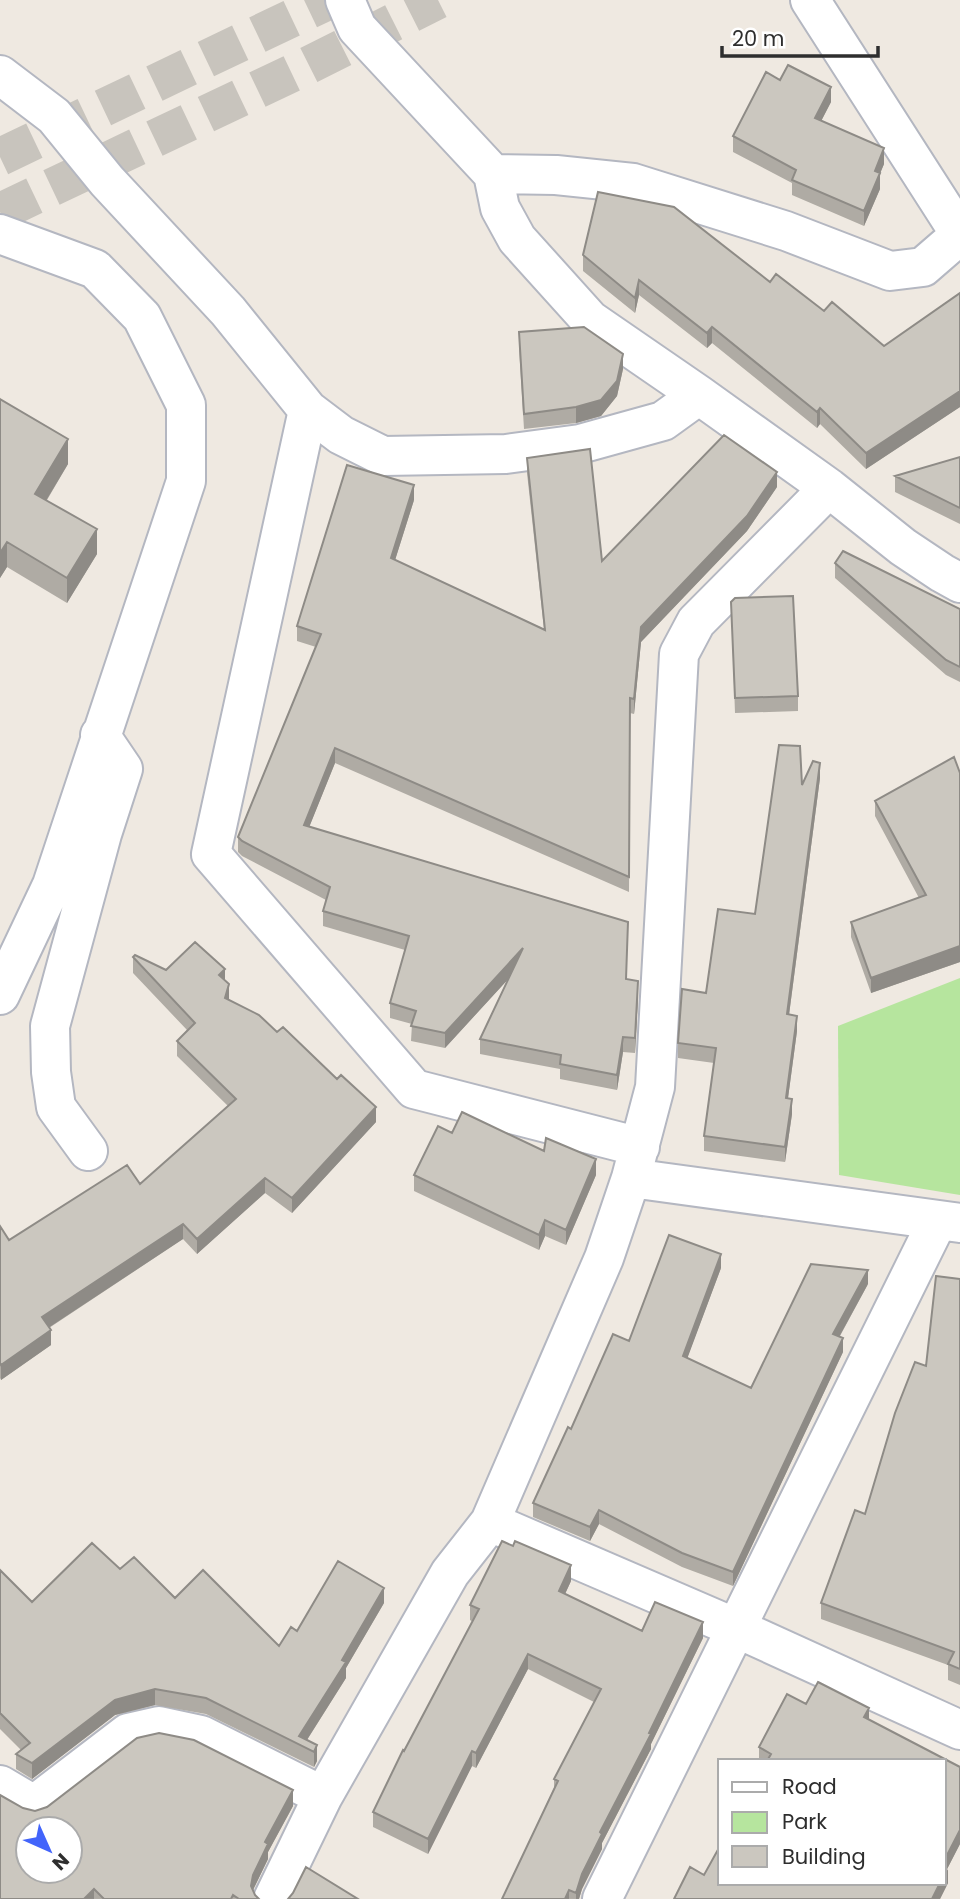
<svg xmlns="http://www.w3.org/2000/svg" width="960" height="1899" viewBox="0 0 960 1899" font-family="Poppins,sans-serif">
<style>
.green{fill:#b6e59e}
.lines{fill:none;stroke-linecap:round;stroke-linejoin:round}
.motorway-tunnel{stroke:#c8c4bd;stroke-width:38;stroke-dasharray:38 19;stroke-linecap:butt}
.minor-casing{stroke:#b4b7c1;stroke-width:42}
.minor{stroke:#fff;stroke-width:38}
.wall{fill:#afaba4}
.shaded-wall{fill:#8e8b86}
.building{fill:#cbc7bf;stroke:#8e8b86;stroke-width:2;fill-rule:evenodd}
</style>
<rect width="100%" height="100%" fill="#efe9e1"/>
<path class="green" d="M960,978V1195L839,1175L838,1026Z"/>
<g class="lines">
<path class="motorway-tunnel" d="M0,157L330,0
M0,212L303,68L438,0"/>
<g class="minor-casing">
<path id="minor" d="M345,0L357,28L493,174L500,208L517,239L590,320L699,395L829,488L903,547L942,573L960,583
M810,0L960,234
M0,75L54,116L107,181L228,311L308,410L341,435L383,456L506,454L580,444L663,421L699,395
M493,174L556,175L633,183L786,231L890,271L923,267L960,235
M0,234L95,269L142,317L186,405V481L52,885L0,995
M308,410L211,854L414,1089L640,1147
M88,1151L56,1107L51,1072L50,1026L102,834L123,769L100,735
M631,1178L960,1223
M490,1522L736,1628L960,1730
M0,1785L34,1805L128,1733L159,1726L201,1735L323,1796
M273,1899L323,1796L450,1573L490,1522L604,1258L631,1178L655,1087L679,654L696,622L829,488
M602,1899L938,1220"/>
</g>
<use href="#minor" class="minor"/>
</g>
<path class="wall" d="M780,80L831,102L821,121L884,164L880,173V189L864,226L792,195V183L733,152V136Z
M583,255L770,282L884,346L960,293V407L866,469L820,424L817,428L712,343L707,348L639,295L635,313L583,271Z
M519,332L623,369L617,396L601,416L576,423L524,429L519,347Z
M0,399L68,464L47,500L97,554L67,603L7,567L0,578Z
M960,457V524L895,492V476Z
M527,458L602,561L777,487L747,531L641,642L634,714L630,713L629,892L335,763L309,827L627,979L638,996L635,1053L623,1052L617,1090L560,1079V1069L480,1054V1039L508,979L445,1048L411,1041L412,1024L390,1018V1003L405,950L323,926V911L326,900L242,856L238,852V837L316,647L297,641V626L414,500L395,560L544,629L527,473Z
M835,563L960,609V682L946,675L835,578Z
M731,602L798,696V711L735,713Z
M954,757L960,962L871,993L851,937V922L919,898L875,816V801Z
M820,778L789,1015L797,1031L788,1098L792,1114L785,1162L704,1151V1136L714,1063L678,1058V1043L706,993L755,914L802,785Z
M133,957L166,970L225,981L229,1000L277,1032L376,1122L292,1213L265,1193L197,1254L183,1239L49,1328L51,1345L1,1380L0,1378V1226L9,1240L140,1184L228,1106L177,1056V1041L187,1030L133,973Z
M452,1133L544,1151L596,1175L566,1245L545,1236L539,1250L414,1191V1175Z
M721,1268L687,1358L751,1388L868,1284L840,1336L843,1352L733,1586L682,1567L599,1524L590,1541L533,1517V1503L571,1429L629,1341Z
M960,1279V1685L948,1680V1665L821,1619V1603L865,1514L926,1366Z
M120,1569L175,1598L279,1646L297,1631L384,1603L346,1668V1678L307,1740L317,1745V1761L314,1767L206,1714L155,1705L115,1715L32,1779L16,1769V1754L21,1750L0,1729V1570L32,1602Z
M571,1581L565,1594L642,1631L703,1638L651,1744V1749L602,1843V1849L582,1889L579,1899H502L554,1788V1779L594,1702L528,1669L476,1768L472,1766L428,1854L373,1827V1812L473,1622L470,1620V1605Z
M818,1682L869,1708V1720L960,1767V1844L947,1869L948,1883L940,1899H674L690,1867L704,1875L720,1846V1883H944V1761H759V1747L787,1694L806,1704Z
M293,1806L268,1852V1859L253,1890L255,1895L259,1899H0L23,1808L35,1811Z"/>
<path class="shaded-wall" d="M831,87V102L815,133V118Z
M884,148V164L875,186V171Z
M880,173V189L864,226V211Z
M639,280V295L635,313V298Z
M712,327V343L707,348V333Z
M623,354V369L617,396L601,416L576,423V407Z
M960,391V407L866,469V453Z
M820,408V424L817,428V412Z
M68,439V464L35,519V494Z
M777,472V487L747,531L641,642L634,714V699L641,627Z
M414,485V500L391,573V558Z
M97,529V554L67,603V578Z
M7,542V567L0,578V553Z
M335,748V763L304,840V825Z
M820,763V778L787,1030V1014Z
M960,946V962L871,993V978Z
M523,948V963L445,1048V1033Z
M225,969V984L219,975Z
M638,981V996L635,1053V1038Z
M229,984V1000L225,1013V998Z
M797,1016V1031L786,1113V1098Z
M623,1037V1052L617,1090V1075Z
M792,1099V1114L785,1162V1147Z
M376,1107V1122L292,1213V1198Z
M596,1159V1175L566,1245V1230Z
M265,1178V1193L197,1254V1239Z
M545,1220V1236L539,1250V1235Z
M183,1224V1239L42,1332V1317Z
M721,1254V1268L683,1370V1356Z
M868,1270V1284L833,1348V1334Z
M51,1330V1345L1,1380V1365Z
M843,1338V1352L733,1586V1572Z
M599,1510V1524L590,1541V1527Z
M571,1565V1581L559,1607V1591Z
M384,1588V1603L346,1668V1678L303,1746L299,1736Z
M703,1622V1638L651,1744V1749L602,1843V1849L582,1889L579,1899H576V1893L582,1874L600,1832Z
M528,1654V1669L476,1768V1753Z
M155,1689V1705L115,1715L32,1779V1763L115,1700Z
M869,1708V1723L864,1717Z
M317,1745V1761L314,1767V1752Z
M472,1751V1766L428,1854V1839Z
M293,1790V1806L268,1852V1859L253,1890L251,1886L253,1875L265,1842Z
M960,1830V1844L944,1875V1861Z
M948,1869V1883L940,1899H932L940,1883H944V1875Z
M94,1889V1899H84Z
M569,1890V1899H565Z"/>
<path class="building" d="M788,65L831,87L815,118L884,148L875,171L880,173L864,211L792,180L796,170L733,136L766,72L780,80Z
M598,192L674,207L770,282L776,274L824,311L832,302L884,346L960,293V391L866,453L820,408L817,412L712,327L707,333L639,280L635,298L583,255Z
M584,327L623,354L617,381L601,400L576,407L524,414L519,332Z
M0,399L68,439L35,494L97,529L67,578L7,542L0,553Z
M724,435L777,472L747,516L641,627L634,699L630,698L629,877L335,748L304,825L628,922L626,979L638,981L635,1038L623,1037L617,1075L560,1064L561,1055L480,1039L523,948L445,1033L411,1026L416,1011L390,1003L409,936L323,911L330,887L242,841L238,837L321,634L297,626L347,465L414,485L391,558L545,630L527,458L590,449L602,561Z
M960,457V508L895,476Z
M843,551L960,609V667L946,660L835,563Z
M793,596L798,696L735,698L731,602L735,598Z
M779,745L800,746L802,785L813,761L820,763L787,1014L797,1016L786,1098L792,1099L785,1147L704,1136L716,1048L678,1043L682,989L706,993L718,909L755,914Z
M954,757L960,773V946L871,978L851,922L926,895L875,801Z
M195,942L225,969L219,975L229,984L225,998L259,1015L277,1032L283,1027L337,1079L341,1075L376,1107L292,1198L265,1178L197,1239L183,1224L42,1317L51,1330L1,1365L0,1363V1226L9,1240L127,1165L140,1184L236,1099L177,1041L195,1023L133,957L135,955L166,970Z
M462,1112L544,1151L546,1138L596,1159L566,1230L545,1220L539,1235L414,1175L438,1126L452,1133Z
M669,1235L721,1254L683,1356L751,1388L811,1264L868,1270L833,1334L843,1338L733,1572L682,1553L599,1510L590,1527L533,1503L568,1427L571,1429L613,1334L629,1341Z
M936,1276L960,1279V1669L948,1664L954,1652L821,1603L855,1510L865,1514L895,1413L915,1362L926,1366Z
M502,1541L513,1546L515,1541L571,1565L559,1591L642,1631L655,1602L703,1622L649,1733L651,1734L600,1832L602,1834L582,1874L576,1893L569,1890L565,1899H502L558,1781L554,1779L601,1689L528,1654L476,1753L472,1751L428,1839L373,1812L403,1750L404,1751L479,1609L470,1605Z
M92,1543L120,1569L134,1557L175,1598L203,1570L279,1646L291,1627L297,1631L338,1561L384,1588L342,1660L346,1662L299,1736L317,1745L314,1752L206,1698L155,1689L115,1700L32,1763L16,1754L30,1743L0,1713V1570L32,1602Z
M818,1682L869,1708L864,1717L960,1767V1830L944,1861V1761H767L771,1754L759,1747L787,1694L806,1704Z
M159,1733L194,1740L293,1790L265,1842L268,1844L253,1875L251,1886L255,1895L259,1899H239L233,1895L231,1899H104L94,1889L84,1899H0V1795L23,1808L35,1811L47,1807L137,1738ZM28,1829H70V1871H28Z
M720,1846V1883H940L932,1899H674L690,1867L704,1875Z
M306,1867L358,1899H288L293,1893Z"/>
<rect x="718" y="1759" width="228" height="126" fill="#ffffff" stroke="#ababab" stroke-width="2"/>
<rect x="732" y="1782" width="35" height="10" fill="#ffffff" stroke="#ababab" stroke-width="2"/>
<text x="782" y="1794" font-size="21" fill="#2e2e2e">Road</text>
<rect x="732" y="1812" width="35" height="21" fill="#b6e59e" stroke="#ababab" stroke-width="2"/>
<text x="782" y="1829" font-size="21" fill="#2e2e2e">Park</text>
<rect x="732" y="1846" width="35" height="21" fill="#cbc7bf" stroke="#ababab" stroke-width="2"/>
<text x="782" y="1864" font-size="21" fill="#2e2e2e">Building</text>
<g transform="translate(49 1850) rotate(135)"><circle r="33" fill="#ffffff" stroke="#ababab" stroke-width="2"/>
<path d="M0-5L12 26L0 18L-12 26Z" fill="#4264fb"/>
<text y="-10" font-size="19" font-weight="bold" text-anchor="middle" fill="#2e2e2e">N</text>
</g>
<path d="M722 46v10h156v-10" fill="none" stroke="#2e2e2e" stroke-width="3.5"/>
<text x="732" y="46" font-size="21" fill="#2e2e2e" stroke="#ffffff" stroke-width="5" paint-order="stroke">20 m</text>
</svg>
